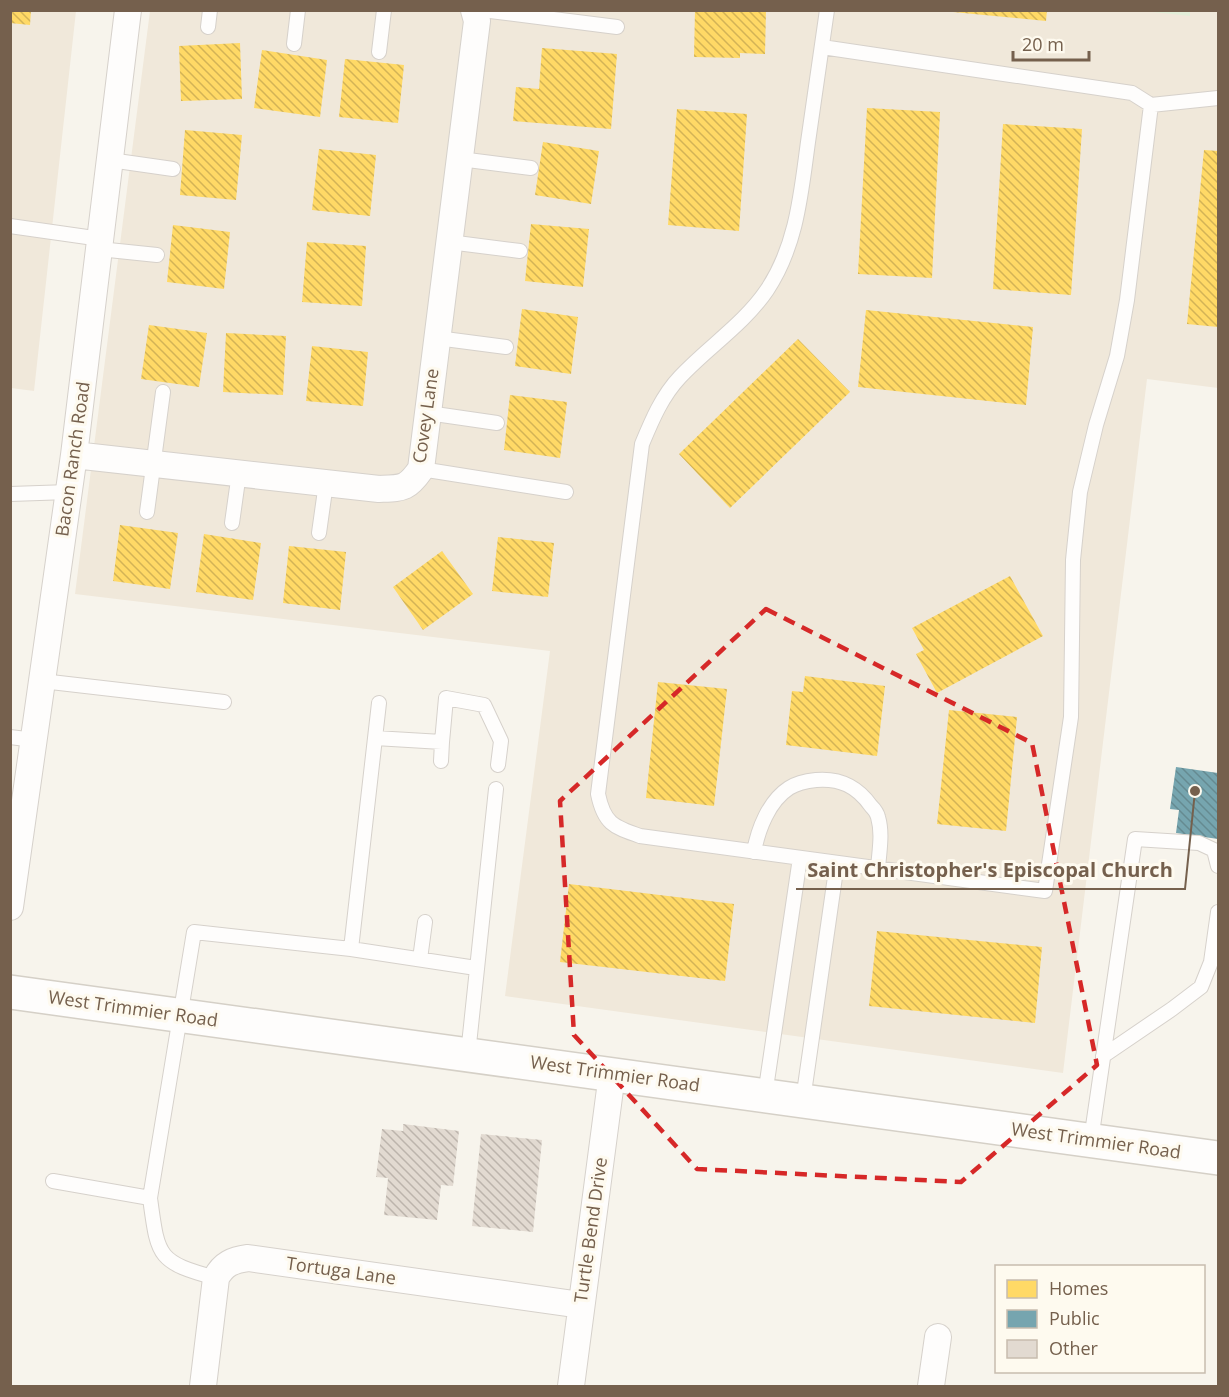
<svg xmlns="http://www.w3.org/2000/svg" width="1229" height="1397" viewBox="0 0 1229 1397" font-family="'Open Sans',sans-serif">
<style>
.residential{fill:#f0e8da}
.grass{fill:#e2eed8}
.homes{fill:url(#homes-back-hatch)}
.public{fill:url(#public-back-hatch)}
.building{fill:url(#building-back-hatch)}
.lines{fill:none;stroke-linecap:round;stroke-linejoin:round}
.lane-casing{stroke:#d6d1cb;stroke-width:16}
.street-casing{stroke:#d6d1cb;stroke-width:28}
.secondary-casing{stroke:#d5d0c7;stroke-width:36}
.lane{stroke:#fefdfc;stroke-width:14}
.street{stroke:#fefdfc;stroke-width:26}
.secondary{stroke:#fefdfc;stroke-width:33}
.marked{fill:none;stroke:#d62828;stroke-width:4.5;stroke-dasharray:12 8;stroke-linejoin:round}
.labels{text-anchor:middle;stroke-width:6;stroke-linejoin:round;paint-order:stroke}
.street-label{font-size:18px;fill:#75604d;stroke:#fefaef}
.leader{fill:none;stroke:#75604d;stroke-width:2}
.callout-dot{fill:#75604d;stroke:#fefaef;stroke-width:2}
.callout-label{font-size:20px;text-anchor:middle;font-weight:bold;fill:#75604d;stroke:#fefaef;stroke-width:6;stroke-linejoin:round;paint-order:stroke}
</style>
<defs>
<pattern id="homes-back-hatch" width="6" height="6" patternUnits="userSpaceOnUse" patternTransform="scale(1.5)"><rect width="6" height="6" fill="#ffd966"/><path d="M-1 5l2 2M0 0l6 6M5-1l2 2" fill="none" stroke="#d3b356"/></pattern>
<pattern id="public-back-hatch" width="6" height="6" patternUnits="userSpaceOnUse" patternTransform="scale(1.5)"><rect width="6" height="6" fill="#76a5af"/><path d="M-1 5l2 2M0 0l6 6M5-1l2 2" fill="none" stroke="#658a91"/></pattern>
<pattern id="building-back-hatch" width="6" height="6" patternUnits="userSpaceOnUse" patternTransform="scale(1.5)"><rect width="6" height="6" fill="#e2dad1"/><path d="M-1 5l2 2M0 0l6 6M5-1l2 2" fill="none" stroke="#bcb4ac"/></pattern>
</defs>
<rect width="100%" height="100%" fill="#f7f4ec"/>
<path class="residential" d="M11,11H76L34,391L11,388Z
M150,11H1218V388L1147,379L1063,1073L505,996L550,651L75,594Z"/>
<path class="grass" d="M1143,11H1190V16Z"/>
<path class="homes" d="M10,10H31L30,25L10,23Z
M695,10H766L765,54L740,53V58L694,57Z
M954,10H1047L1046,21L953,12Z
M240,43L242,99L181,101L179,46Z
M542,48L617,54L611,129L513,121L516,87L539,89Z
M262,50L327,60L320,117L254,108Z
M345,59L404,65L398,123L339,117Z
M867,108L940,112L932,278L858,274Z
M677,109L747,114L739,231L668,225Z
M1003,124L1082,129L1071,295L993,289Z
M185,130L242,135L236,200L180,195Z
M543,142L599,151L591,204L535,195Z
M319,149L376,155L370,216L312,210Z
M1204,150L1218,151V327L1187,324Z
M531,224L589,229L583,287L525,281Z
M173,225L230,232L224,289L167,282Z
M307,242L366,246L362,306L302,302Z
M522,309L578,317L571,374L515,366Z
M866,310L1033,327L1026,405L858,387Z
M149,325L207,333L199,387L141,379Z
M226,333L286,336L283,395L223,392Z
M798,339L850,392L730,508L679,454Z
M312,346L368,352L363,406L306,401Z
M510,395L567,402L560,458L504,450Z
M120,525L178,533L170,589L113,581Z
M204,534L261,543L253,600L196,592Z
M498,537L554,543L548,597L492,591Z
M289,546L346,552L340,610L283,603Z
M442,551L473,594L423,630L393,587Z
M1010,576L1043,636L937,693L916,654L924,650L912,628Z
M805,676L885,686L877,756L786,745L792,691L803,692Z
M658,682L727,689L714,806L646,798Z
M949,710L1017,717L1006,831L937,824Z
M569,884L734,904L725,981L560,962Z
M877,931L1042,947L1035,1023L869,1006Z"/>
<path class="public" d="M1176,767L1218,773V839L1176,833L1179,810L1170,809Z"/>
<path class="building" d="M403,1124L459,1131L453,1186L441,1185L437,1220L384,1215L388,1178L376,1177L382,1129L403,1131Z
M481,1134L542,1140L533,1232L472,1226Z"/>
<g class="lines">
<g class="lane-casing">
<path id="lane" d="M482,10L617,27
M827,10C821,54 814,98 808,142C801,193 797,245 767,290C744,324 708,347 680,377C662,396 652,420 642,444L598,794C604,823 613,827 640,836L1045,891L1071,717L1073,560L1080,492L1096,425L1117,356L1127,300L1151,105
M208,27L210,10
M294,44L298,10
M822,47L1132,93L1151,105L1218,98
M379,52L384,10
M460,159L531,168
M110,160L173,169
M10,226L101,239
M449,242L520,251
M99,249L157,255
M437,338L506,347
M428,413L497,423
M421,469L566,492
M10,494L69,492
M147,512L163,392
M232,523L239,473
M319,533L326,483
M42,681L224,702
M10,737L34,740
M375,738L379,703
M441,761L442,742
M754,852C758,829 769,801 789,788C797,783 807,781 816,780C840,778 857,786 871,806C874,809 877,813 878,817C883,834 879,852 878,869
M351,949L476,968
M420,959L425,922
M468,1054L496,789
M1103,1056L1172,1009L1201,987L1211,962L1218,912
M765,1095L800,858
M803,1100L837,863
M1091,1140L1135,839L1199,843L1214,850L1218,866
M53,1181L150,1198L194,932L351,949L375,738L442,742L446,698L484,705L501,741L498,765
M150,1198C158,1257 157,1262 216,1278"/>
</g>
<g class="street-casing">
<path id="street" d="M74,455L379,489C403,488 407,489 421,469L477,21L474,10
M10,907L74,455L128,10
M203,1386L216,1278C223,1264 233,1260 248,1258L581,1305
M571,1386L612,1074
M931,1386L938,1337"/>
</g>
<g class="secondary-casing">
<path id="secondary" d="M10,992L1218,1158"/>
</g>
<use href="#lane" class="lane"/>
<use href="#street" class="street"/>
<use href="#secondary" class="secondary"/>
</g>
<path class="marked" d="M766,609L1032,743L1097,1065L961,1182L697,1169L574,1035L560,801Z"/>
<g class="labels">
<g class="street-label">
<text transform="translate(426 416) rotate(-82)" y="6">Covey Lane</text>
<text transform="translate(73 459) rotate(-82)" y="6">Bacon Ranch Road</text>
<text transform="translate(133 1009) rotate(8)" y="6">West Trimmier Road</text>
<text transform="translate(615 1074) rotate(8)" y="6">West Trimmier Road</text>
<text transform="translate(1096 1141) rotate(8)" y="6">West Trimmier Road</text>
<text transform="translate(591 1230) rotate(-82)" y="6">Turtle Bend Drive</text>
<text transform="translate(341 1271) rotate(8)" y="6">Tortuga Lane</text>
</g>
</g>
<path class="leader" d="M1195 791L1185 889H796"/>
<circle class="callout-dot" cx="1195" cy="791" r="6"/>
<g class="callout-label">
<text x="990" y="877">Saint Christopher's Episcopal Church</text>
</g>
<rect width="1229" height="1397" fill="none" stroke="#75604d" stroke-width="24"/>
<rect x="995" y="1265" width="210" height="108" fill="#fefaef" stroke="#c7bcae" stroke-width="1.5"/>
<rect x="1007" y="1280" width="30" height="18" fill="#ffd966" stroke="#c7bcae" stroke-width="1.5"/>
<text x="1049" y="1295" font-size="18" fill="#75604d">Homes</text>
<rect x="1007" y="1310" width="30" height="18" fill="#76a5af" stroke="#c7bcae" stroke-width="1.5"/>
<text x="1049" y="1325" font-size="18" fill="#75604d">Public</text>
<rect x="1007" y="1340" width="30" height="18" fill="#e2dad1" stroke="#c7bcae" stroke-width="1.5"/>
<text x="1049" y="1355" font-size="18" fill="#75604d">Other</text>
<path d="M1013 51v9h76v-9" fill="none" stroke="#75604d" stroke-width="3"/>
<text x="1022" y="51" font-size="18" fill="#75604d" stroke="#fefaef" stroke-width="4.5" paint-order="stroke">20 m</text>
</svg>
